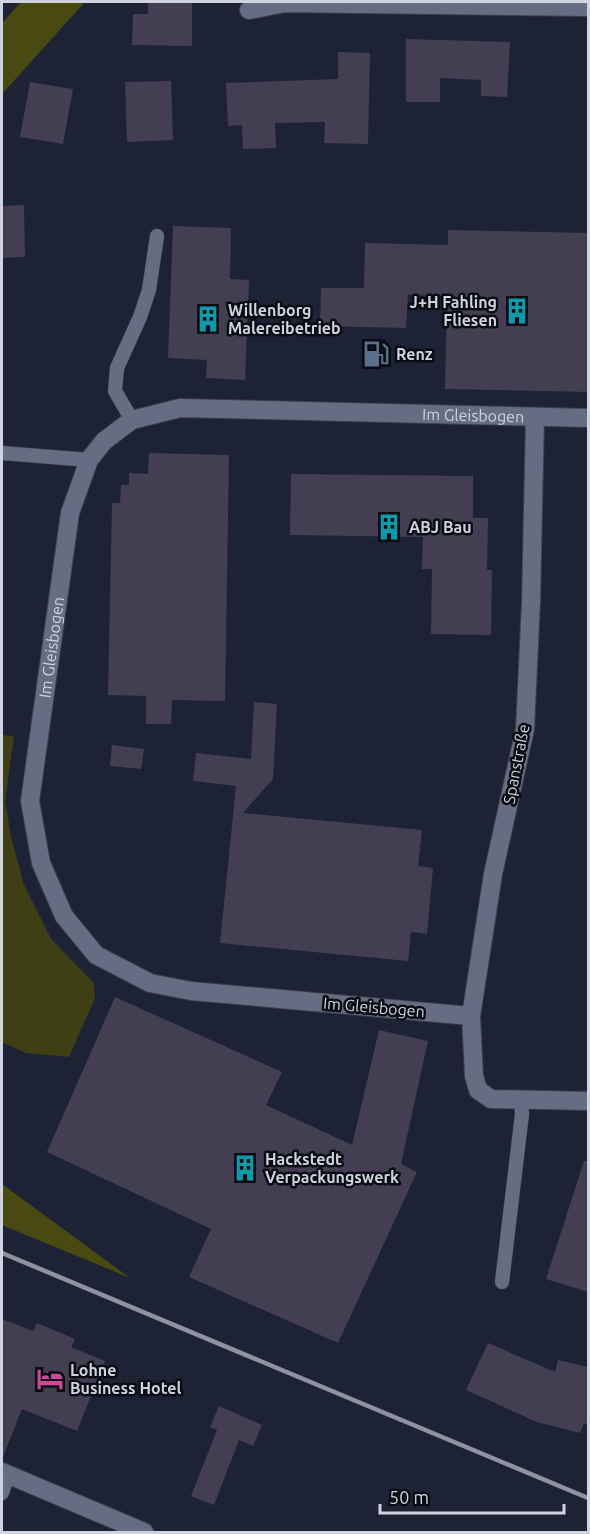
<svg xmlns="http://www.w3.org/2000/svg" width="590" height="1534" viewBox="0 0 590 1534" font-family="Ubuntu,sans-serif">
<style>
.green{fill:#3e3f14}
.forest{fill:#494a11}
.building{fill:#443e53}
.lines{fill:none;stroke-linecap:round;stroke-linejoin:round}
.lane-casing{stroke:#3c3f4f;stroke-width:15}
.street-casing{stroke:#3c3f4f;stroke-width:20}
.lane{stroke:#666c82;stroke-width:14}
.street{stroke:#666c82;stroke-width:18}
.rail{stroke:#8e92a1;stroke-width:4.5}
.labels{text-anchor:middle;stroke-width:5;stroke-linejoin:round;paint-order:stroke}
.poi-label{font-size:16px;font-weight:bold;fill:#cfd3df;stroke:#0a0c14;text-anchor:start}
.street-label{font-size:16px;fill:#cfd3df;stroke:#0a0c14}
</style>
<rect width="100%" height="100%" fill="#1e2235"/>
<path class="green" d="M2,735L14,736L5,801L11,837L24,885L51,939L94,983L95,998L69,1057L26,1053L2,1042Z"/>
<path class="forest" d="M21,2H85L2,94V23Z
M2,1184L130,1278L2,1225Z"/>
<path class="building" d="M148,2H192V46L132,45L133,14H148Z
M406,39L510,42L507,97L481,96V80L440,78V102H406Z
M338,52L370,53L368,144L324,143L325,122L275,123L276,148L243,149L242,125L228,126L226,83L338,79Z
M171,81L173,140L127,142L125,82Z
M30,82L73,89L63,144L20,137Z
M24,205L25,257L2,258V206Z
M173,226L231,228L230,279L249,280L245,380L206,378L207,360L168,358Z
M448,230L588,233V392L445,389L447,296L408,295L406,328L320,326L321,288H364L365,243L448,245Z
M149,453L229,455L225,701L172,700L171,724H146V696L108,695L112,503H120L121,485H129V473L148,474Z
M291,474L473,476V518H488L487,570H492L491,635L431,634L432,569H422L423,537L290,535Z
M254,702L277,704L273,779L243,813L422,830L418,866L433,868L427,934L411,932L408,961L220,943L236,786L193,781L196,753L251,759Z
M112,745L144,749L141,769L110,766Z
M115,997L282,1072L266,1105L352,1145L379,1030L428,1041L401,1164L417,1172L338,1343L189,1277L211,1229L47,1152Z
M584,1161H588V1292L546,1279Z
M2,1319L33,1331L37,1323L75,1339L71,1347L105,1361L77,1431L22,1409L3,1457Z
M488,1343L555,1372L558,1360L588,1367V1425L584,1423L580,1433L537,1422L466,1390Z
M219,1406L262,1425L253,1446L239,1440L214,1505L191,1496L217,1430L210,1427Z"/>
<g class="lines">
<g class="lane-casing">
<path id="lane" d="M132,420L115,391L117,368L140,317L149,290L157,236
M2,453L89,460
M502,1282L522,1114L521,1099
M2,1493L8,1474"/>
</g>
<g class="street-casing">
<g id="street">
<path d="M249,10L285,3L588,7"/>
<path d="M535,418L531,602L525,729L493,874L471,1016L474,1076L478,1090L491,1099L588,1101"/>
<path id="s1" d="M471,1016L191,991L150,983L96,955L64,916L41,863L30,801L70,513L89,460L104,441L132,420L180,408L588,418"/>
<path d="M2,1472L144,1532"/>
</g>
</g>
<use href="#lane" class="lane"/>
<use href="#street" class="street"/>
<path class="rail" d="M2,1253L588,1498"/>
</g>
<defs>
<g id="building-bare" transform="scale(2.07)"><path d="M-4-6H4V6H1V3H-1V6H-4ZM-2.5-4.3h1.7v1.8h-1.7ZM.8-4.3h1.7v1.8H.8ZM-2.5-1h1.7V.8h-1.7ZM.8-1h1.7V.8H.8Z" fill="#0f9aa8" stroke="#0a0c14" stroke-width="2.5" paint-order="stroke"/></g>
<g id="fuel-bare" transform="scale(2.07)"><path d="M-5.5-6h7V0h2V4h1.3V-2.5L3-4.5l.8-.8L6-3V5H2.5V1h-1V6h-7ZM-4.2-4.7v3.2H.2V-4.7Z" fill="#5c6f8a" stroke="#0a0c14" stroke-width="2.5" paint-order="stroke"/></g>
<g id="hotel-bare" transform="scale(2.07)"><path d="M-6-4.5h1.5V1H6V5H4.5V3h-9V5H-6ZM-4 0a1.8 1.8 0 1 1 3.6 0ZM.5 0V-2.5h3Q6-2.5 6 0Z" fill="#d1479c" stroke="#0a0c14" stroke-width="2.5" paint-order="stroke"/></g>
</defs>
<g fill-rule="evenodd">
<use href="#building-bare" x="517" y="311"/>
<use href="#building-bare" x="208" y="319"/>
<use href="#fuel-bare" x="376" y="354"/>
<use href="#building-bare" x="389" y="527"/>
<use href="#building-bare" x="245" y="1168"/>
<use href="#hotel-bare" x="50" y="1379"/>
</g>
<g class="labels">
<g class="poi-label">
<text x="497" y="308" text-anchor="end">J+H Fahling<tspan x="497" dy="18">Fliesen</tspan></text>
<text x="228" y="316">Willenborg<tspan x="228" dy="18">Malereibetrieb</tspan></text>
<text x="396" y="360">Renz</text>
<text x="409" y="533">ABJ Bau</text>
<text x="265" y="1165">Hackstedt<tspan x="265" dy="18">Verpackungswerk</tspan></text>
<text x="70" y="1376">Lohne<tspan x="70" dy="18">Business Hotel</tspan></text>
</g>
<g class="street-label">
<text dy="6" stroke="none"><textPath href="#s1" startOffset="1304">Im Gleisbogen</textPath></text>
<text dy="6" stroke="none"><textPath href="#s1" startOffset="710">Im Gleisbogen</textPath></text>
<text transform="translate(516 764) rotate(-79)" y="6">Spanstraße</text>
<text transform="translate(374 1007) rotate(5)" y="6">Im Gleisbogen</text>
</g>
</g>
<rect width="590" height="1534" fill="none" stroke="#cfd3df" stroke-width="6"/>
<path d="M380 1504v9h184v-9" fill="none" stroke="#cfd3df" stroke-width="3"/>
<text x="389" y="1504" font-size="18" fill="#cfd3df" stroke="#0a0c14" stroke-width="4.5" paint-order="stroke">50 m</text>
</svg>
